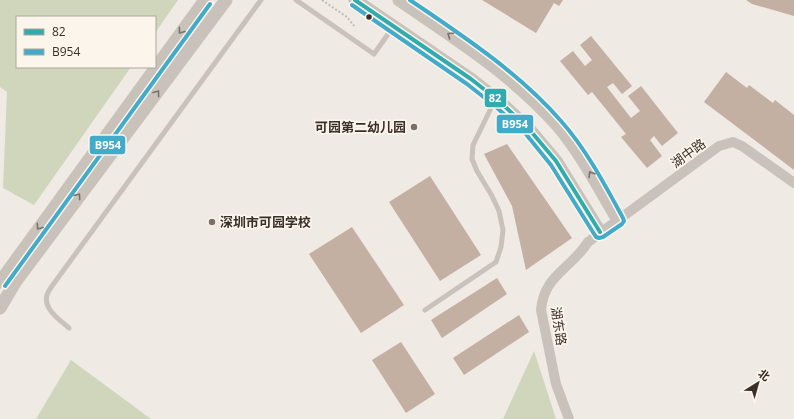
<svg xmlns="http://www.w3.org/2000/svg" width="794" height="419" viewBox="0 0 794 419" font-family="'Open Sans','Noto Sans SC',sans-serif">
<style>
.green{fill:#cfd6bc}
.building{fill:#c4afa3}
.lines{fill:none;stroke-linecap:round;stroke-linejoin:round}
.path{stroke:#c1bbb4;stroke-width:2;stroke-dasharray:2 2;stroke-linecap:butt}
.service{stroke:#c9c2bb;stroke-width:5}
.minor{stroke:#c9c2bb;stroke-width:10}
.tertiary{stroke:#c9c2bb;stroke-width:13}
.bus-1-casing{stroke:#fbf5eb;stroke-width:7}
.bus-2-casing{stroke:#fbf5eb;stroke-width:7}
.bus-1{stroke:#30acaf;stroke-width:4}
.bus-2{stroke:#43abca;stroke-width:4}
.oneway{stroke:#7a716b}
.bus-dot{fill:#3a2f29;stroke:#fbf5eb;stroke-width:1.5}
.poi-dot{fill:#79706a;stroke:#fbf5eb;stroke-width:1.5}
.labels{text-anchor:middle;stroke-width:3.5;stroke-linejoin:round;paint-order:stroke}
.poi-label{font-size:13px;font-weight:bold;fill:#3a2f29;stroke:#fbf5eb;text-anchor:end}
.street-label{font-size:13px;fill:#3a2f29;stroke:#fbf5eb}
.line-badge{stroke:#fbf5eb;stroke-width:1.5}
.badge-label{font-size:11px;text-anchor:middle;font-weight:bold;fill:#fff}
</style>
<rect width="100%" height="100%" fill="#efeae3"/>
<path class="green" d="M0,0H178L155,33V17H17V67H131L34,205L3,188L7,92L0,87Z
M534,351L556,419H503Z
M71,360L151,419H36Z"/>
<path class="building" d="M482,0H563L559,6L554,3L536,33Z
M746,0H794V16L752,4Z
M591,36L632,86L622,94L613,83L607,87L631,118L640,111L628,96L641,86L678,133L662,146L654,136L650,140L662,156L647,168L621,137L626,134L592,92L588,95L560,61L573,51L585,66L592,60L580,45Z
M726,72L747,88L749,85L773,103L775,100L794,115V170L704,102Z
M507,144L572,238L526,270L512,206L484,154Z
M430,176L481,255L440,281L389,202Z
M352,227L404,305L361,333L309,254Z
M497,278L507,294L442,338L431,320Z
M519,315L529,332L464,375L453,358Z
M401,342L435,394L406,413L372,360Z"/>
<g class="lines">
<path class="path" d="M322,0L347,17L355,27"/>
<path class="service" d="M296,0L374,54L393,27
M425,310L496,262L501,247L503,230L499,211L492,196L477,171L472,159L473,145L495,100
M69,328C60,320 43,309 47,295C48,292 50,289 52,286L261,0"/>
<path class="minor" d="M569,419L556,384L541,310C544,275 571,269 588,242L719,146L733,142L742,146L794,183"/>
<path class="tertiary" d="M355,0L471,79L499,101L529,129L556,161L600,232
M399,0C454,38 512,74 557,125C581,153 599,188 618,220
M0,282L205,0
M0,308L16,281L226,0"/>
<g class="bus-1-casing">
<path id="bus-1" d="M355,0L471,79L499,101L529,129L556,161L600,232"/>
</g>
<g class="bus-2-casing">
<path id="bus-2" d="M352,5L467,84L495,106L525,133L551,165L596,237L599,238L603,237L622,224L624,221L623,218C605,185 586,149 561,121C518,72 463,36 410,0
M5,286L210,4"/>
</g>
<use href="#bus-1" class="bus-1"/>
<use href="#bus-2" class="bus-2"/>
</g>
<defs><path id="oneway-chevron" d="M-2-3.5L2.5 0L-2 3.5" fill="none" stroke-width="1.6" stroke-linecap="round" stroke-linejoin="round"/></defs>
<g class="oneway">
<use href="#oneway-chevron" transform="translate(181 31) rotate(127)"/>
<use href="#oneway-chevron" transform="translate(450 35) rotate(-145)"/>
<use href="#oneway-chevron" transform="translate(157 93) rotate(-53)"/>
<use href="#oneway-chevron" transform="translate(591 174) rotate(-122)"/>
<use href="#oneway-chevron" transform="translate(78 196) rotate(-54)"/>
<use href="#oneway-chevron" transform="translate(39 227) rotate(126)"/>
</g>
<circle class="bus-dot" cx="369" cy="17" r="3.5"/>
<g class="poi-dot">
<circle cx="414" cy="127" r="4"/>
<circle cx="212" cy="222" r="4"/>
</g>
<g class="labels">
<g class="poi-label">
<text x="406" y="132">可园第二幼儿园</text>
<text x="220" y="227" text-anchor="start">深圳市可园学校</text>
</g>
<g class="street-label">
<text transform="translate(688 153) rotate(-36)" y="5">湖中路</text>
<text transform="translate(559 326) rotate(81)" y="5">湖东路</text>
</g>
</g>
<g class="line-badge">
<rect x="484" y="88" width="23" height="20" rx="4" fill="#30acaf"/>
<rect x="496" y="114" width="38" height="20" rx="4" fill="#43abca"/>
<rect x="89" y="135" width="37" height="20" rx="4" fill="#43abca"/>
</g>
<g class="badge-label">
<text x="495" y="102">82</text>
<text x="515" y="128">B954</text>
<text x="108" y="149">B954</text>
</g>
<rect x="16" y="16" width="140" height="52" fill="#fbf5eb" stroke="#aea69d"/>
<rect x="24" y="29" width="20" height="6" fill="#30acaf" stroke="#aea69d"/>
<text x="52" y="36" font-size="12" fill="#3a2f29">82</text>
<rect x="24" y="49" width="20" height="6" fill="#43abca" stroke="#aea69d"/>
<text x="52" y="56" font-size="12" fill="#3a2f29">B954</text>
<g transform="translate(758 383) rotate(37)" stroke="#fbf5eb" stroke-width="3" paint-order="stroke">
<path d="M0-3L7 15L0 10L-7 15Z" fill="#3a2f29"/>
<text y="-6" font-size="11" font-weight="bold" text-anchor="middle" fill="#3a2f29">北</text>
</g>
</svg>
